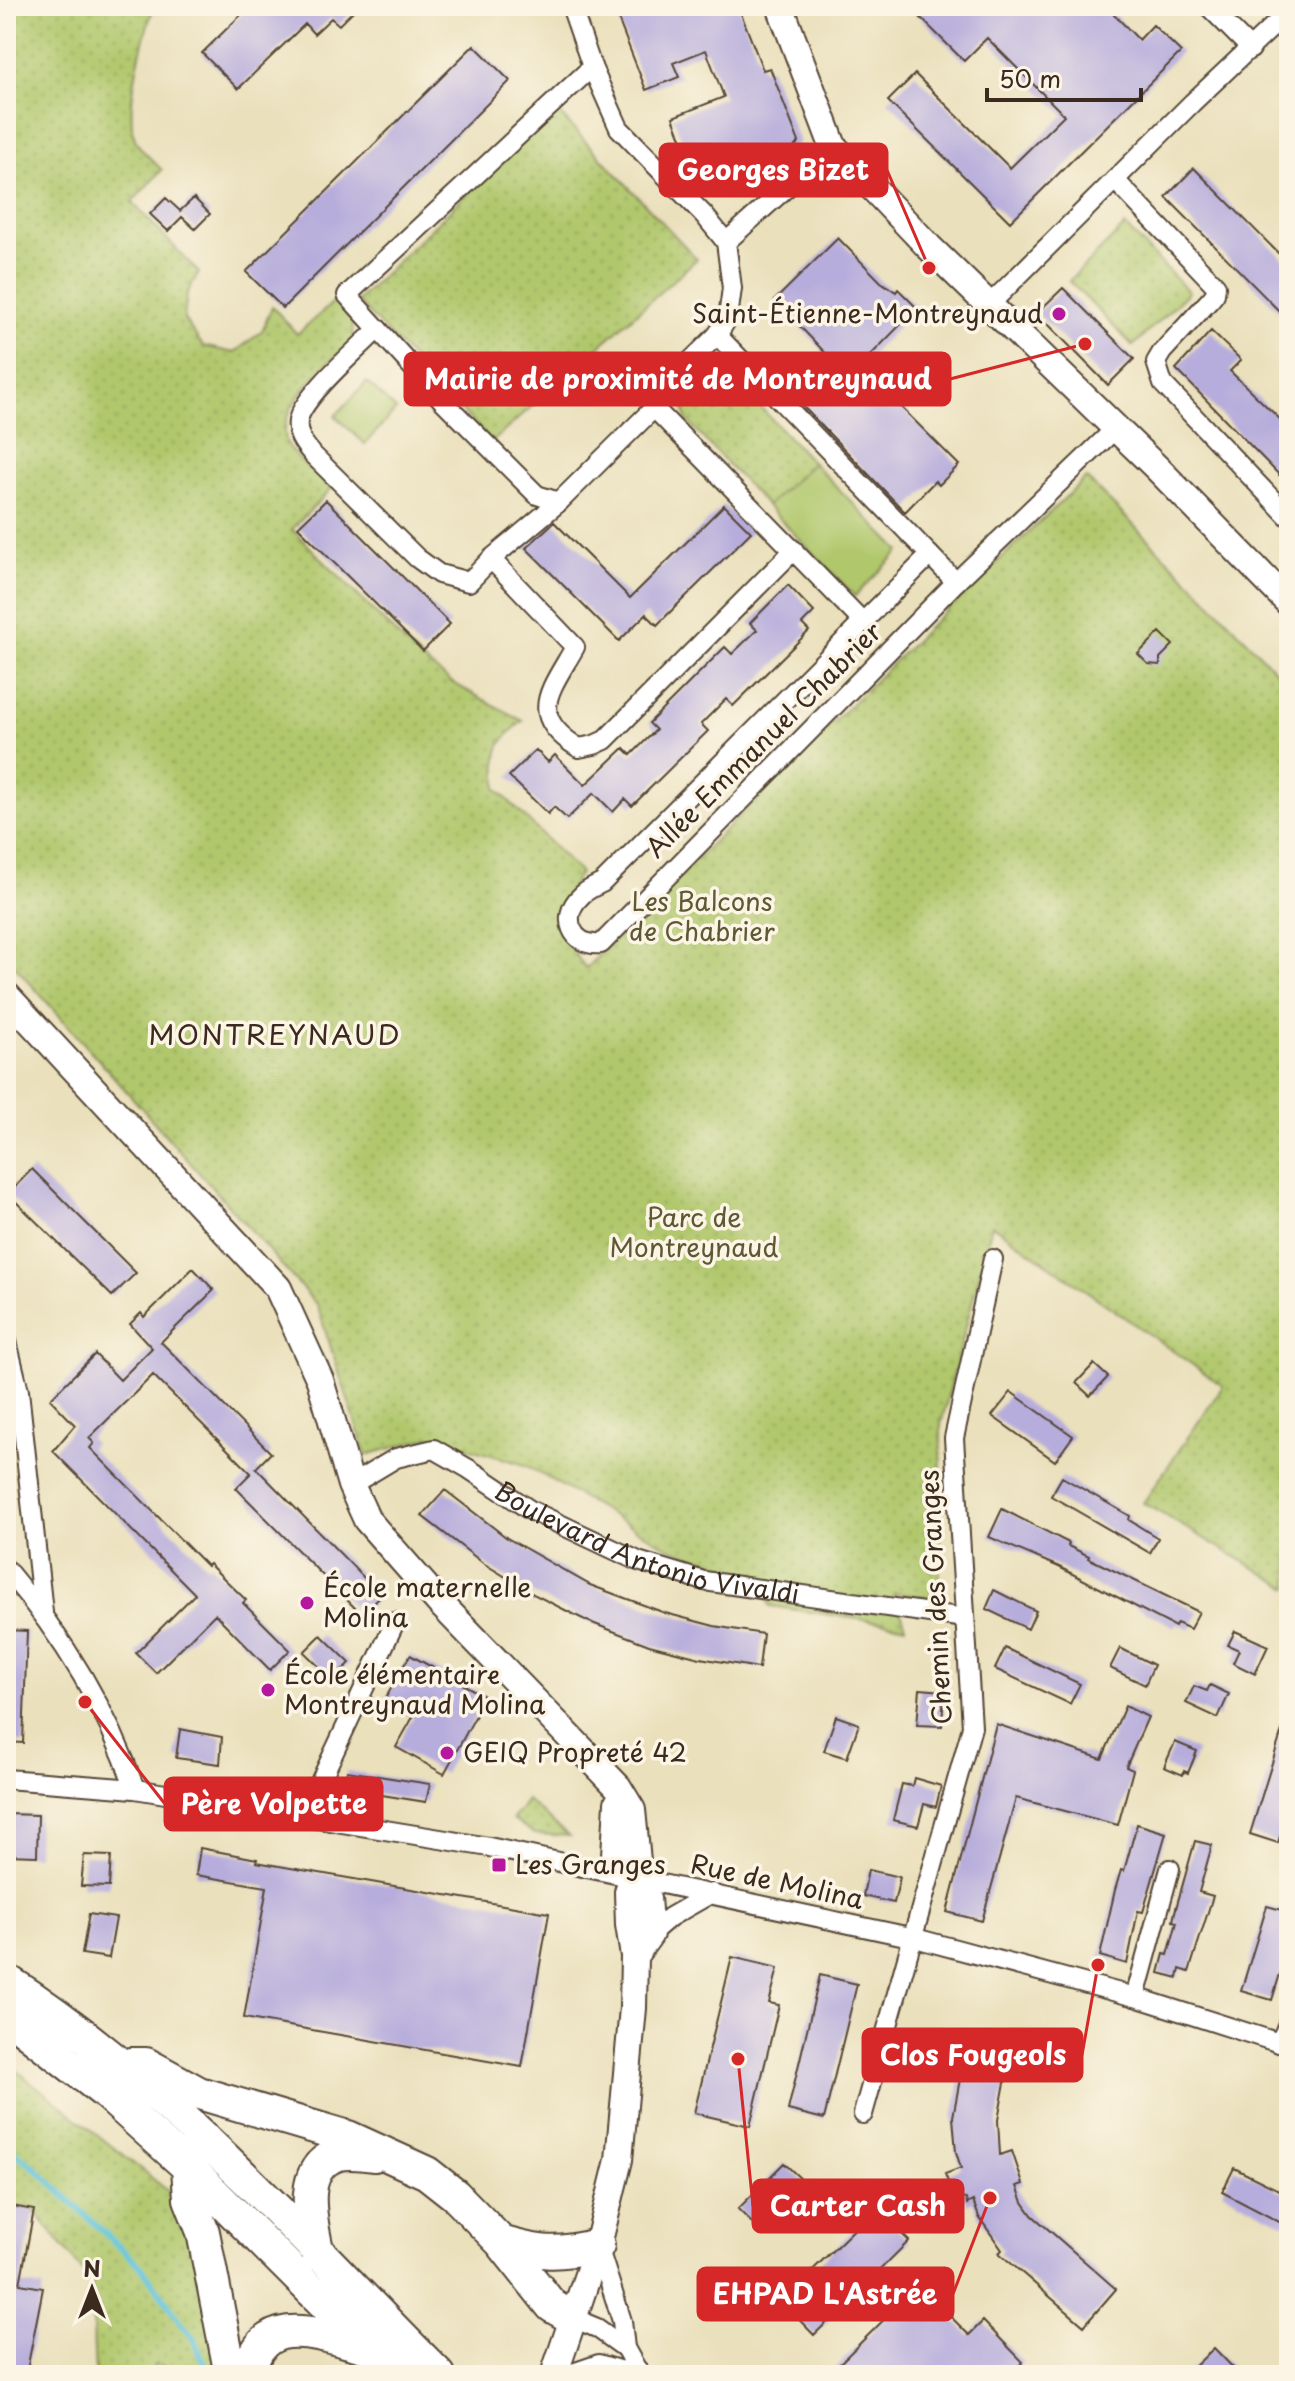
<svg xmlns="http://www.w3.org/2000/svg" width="1295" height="2381" viewBox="0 0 1295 2381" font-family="'Playpen Sans',sans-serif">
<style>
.green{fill:url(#green-dots);stroke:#767845;stroke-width:2}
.pitch{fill:#b0c76c;stroke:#767845;stroke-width:2}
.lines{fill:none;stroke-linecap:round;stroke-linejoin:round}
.stream{stroke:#5cc3da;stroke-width:6}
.building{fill:#b7addc}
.street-casing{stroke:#554536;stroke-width:22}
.secondary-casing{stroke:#554536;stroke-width:30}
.highway-casing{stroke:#554536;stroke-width:36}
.street{stroke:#fff;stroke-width:18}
.secondary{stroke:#fff;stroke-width:26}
.highway{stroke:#fff;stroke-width:32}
.poi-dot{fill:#b5179e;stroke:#fcf5e5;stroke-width:3}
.labels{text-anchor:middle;stroke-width:7;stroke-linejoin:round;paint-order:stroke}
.poi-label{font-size:26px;fill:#3b2a1e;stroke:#fcf5e5;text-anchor:start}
.street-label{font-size:26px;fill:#3b2a1e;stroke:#fcf5e5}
.park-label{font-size:26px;fill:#5e5935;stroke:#fcf5e5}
.neighbourhood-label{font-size:28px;letter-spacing:2px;fill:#3b2a1e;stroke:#fcf5e5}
.leader{fill:none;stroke:#d62828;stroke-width:3}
.callout-dot{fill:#d62828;stroke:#fcf5e5;stroke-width:3}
.callout{fill:#d62828;stroke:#d62828;stroke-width:3}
.callout-label{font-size:28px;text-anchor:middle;font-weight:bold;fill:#fff}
</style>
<defs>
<pattern id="green-dots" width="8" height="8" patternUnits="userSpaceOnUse" patternTransform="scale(2)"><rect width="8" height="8" fill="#b0c76c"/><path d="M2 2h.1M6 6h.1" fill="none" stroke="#98ab5d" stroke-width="1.8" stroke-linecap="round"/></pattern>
</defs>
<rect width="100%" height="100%" fill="#fcf5e5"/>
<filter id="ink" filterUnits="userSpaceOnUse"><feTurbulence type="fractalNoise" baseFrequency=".0125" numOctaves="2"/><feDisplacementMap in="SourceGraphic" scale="16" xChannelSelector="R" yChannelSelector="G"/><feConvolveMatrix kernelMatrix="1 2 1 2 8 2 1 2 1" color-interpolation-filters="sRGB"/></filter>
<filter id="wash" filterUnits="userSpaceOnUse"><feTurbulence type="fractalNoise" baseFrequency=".006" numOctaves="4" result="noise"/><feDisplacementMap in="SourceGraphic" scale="32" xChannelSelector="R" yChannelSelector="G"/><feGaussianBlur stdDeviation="1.8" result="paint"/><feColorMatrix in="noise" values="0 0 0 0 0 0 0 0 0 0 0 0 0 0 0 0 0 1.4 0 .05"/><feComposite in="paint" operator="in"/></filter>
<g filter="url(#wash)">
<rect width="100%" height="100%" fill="#eae0bc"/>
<path class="green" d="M6,6H154C143,38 125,104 134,136C137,148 154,161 162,170L132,202L199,273L187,293L184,319L203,346L234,353L262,331L272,306L297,334L336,300L352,320L353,339C331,362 264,414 291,450C302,464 319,476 332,488L292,529L420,658L451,682L523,721C492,745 497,753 497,789L580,873C554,912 555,932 586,968L938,618L1086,478L1197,588L1289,685V1588L1143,1503L1223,1386L992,1225L941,1424L939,1599L894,1593L906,1626L770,1606L756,1576L669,1548L525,1465L431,1437L366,1455L317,1305L6,956Z
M554,108L697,259L492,442L357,301Z
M1125,226L1189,292L1133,346L1069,281Z
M711,359L716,360L813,463L767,506L687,421C677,388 688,379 711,359Z
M527,1800L569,1836L534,1834L513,1819Z
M6,2062L182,2202L232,2375H164V2366L154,2365L152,2375H95L91,2282L34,2210L6,2205Z"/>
<path class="pitch" d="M367,382L396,410L365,444L335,416Z
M813,463L900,551L855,596L767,506Z"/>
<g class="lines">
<path class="stream" d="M6,2146L33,2166L142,2268L195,2341L209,2375"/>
</g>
<g id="blocks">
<path class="building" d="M250,6H358L339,25L331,18L314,34L305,24L238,89L202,53Z
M613,6H738L763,70L770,68L799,142L744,197L729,155L693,169L673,117L724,97L706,50L673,63L679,77L646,90Z
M909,6H1106L1139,40L1153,25L1181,52L1010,222L888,101L915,74L1010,168L1064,115L987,38L964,61Z
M474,45L510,81L283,308L246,272Z
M1194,168L1289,264V321L1166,197Z
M166,198L180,211L194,198L210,214L195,229L182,217L168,231L150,214Z
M838,238L881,282L896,292L898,289L917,308L860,366L959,465L939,485L935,481L905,512L791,394L830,358L775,300Z
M1063,288L1134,359L1108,385L1037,313Z
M1211,331L1241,360L1230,371L1289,428V485L1176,369Z
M326,500L450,624L423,651L298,527Z
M724,505L751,532L657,625L646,614L619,641L526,548L554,522L630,598Z
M788,585L814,612L802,624L809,631L733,706L726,699L701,724L708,731L632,806L625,799L613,812L594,793L567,819L554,807L548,814L509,776L536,750L548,762L555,755L585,785L624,748L631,755L656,730L649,723L725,647L732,654L757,630L750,623Z
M1160,632L1173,645L1160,658V665L1148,664L1138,654Z
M32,1169L136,1273L112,1296L8,1194Z
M193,1268L214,1290L161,1342L271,1453L256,1468L381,1595L362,1615L236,1488L251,1473L153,1375L89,1438L94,1443L90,1448L207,1566L209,1564L246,1600L243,1603L290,1650L270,1670L215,1614L156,1673L136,1653L195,1594L53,1451L75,1425L50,1399L95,1354L120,1380L152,1348L130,1324L141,1313L144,1317Z
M1094,1364L1108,1377L1090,1396L1076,1383Z
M1011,1392L1073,1436L1055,1461L992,1416Z
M1062,1477L1130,1516L1129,1520L1158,1538L1150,1553L1051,1496Z
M445,1490L507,1538L590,1585L665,1613L714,1626L763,1634L759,1668L700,1658L649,1645L587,1621L535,1595L483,1563L422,1516Z
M1002,1509L1069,1543L1068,1546L1089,1556L1088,1558L1199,1612L1190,1629L1177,1623L1175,1627L1059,1567L989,1537Z
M994,1590L1036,1611L1028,1629L986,1609Z
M6,1630L27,1631L23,1743L6,1742Z
M1235,1631L1268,1646L1255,1674L1233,1663L1239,1650L1228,1645Z
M321,1635L350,1663L333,1680L304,1652Z
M1005,1648L1080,1684L1070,1704L995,1669Z
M1120,1648L1154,1665L1145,1685L1110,1668Z
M410,1655L486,1697L444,1774L396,1747L413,1717L384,1701Z
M1210,1685L1229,1694L1218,1718L1186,1703L1194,1686L1207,1691Z
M920,1689L944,1691L942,1726L917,1725Z
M1125,1706L1148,1717L1126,1767L1133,1770L1118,1825L1016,1798L982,1921L947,1912L996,1724L1102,1759Z
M836,1716L859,1724L847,1758L824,1751Z
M1285,1721H1289V1808L1278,1843L1250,1834Z
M180,1729L222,1737L220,1764L176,1758Z
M1175,1742L1197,1751L1188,1773L1184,1771L1183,1775L1164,1767Z
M347,1771L430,1784L426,1802L344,1789Z
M914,1778L941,1786L936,1807L924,1804L918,1826L893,1820L902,1784L912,1786Z
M6,1814L38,1815L37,1856L6,1855Z
M1137,1824L1166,1833L1143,1912L1138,1911L1127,1964L1100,1956L1115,1890L1121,1870L1124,1871Z
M1195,1841L1212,1845L1199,1892L1213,1896L1189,1972L1180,1969L1178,1978L1159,1973L1164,1954L1168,1955L1177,1922L1173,1921L1175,1912Z
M200,1848L257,1859L256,1862L549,1913L522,2067L244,2018L267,1887L196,1875Z
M84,1855L111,1856L109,1887L81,1886Z
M868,1870L900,1877L894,1903L863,1896Z
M1267,1906L1289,1912V1944L1272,2000L1241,1991Z
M89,1914L116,1918L109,1958L82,1954Z
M732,1957L778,1968L769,2003L779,2005L750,2126L694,2113Z
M820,1975L857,1984L824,2119L788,2110Z
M962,2068L1006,2077L998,2120L1000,2155L1012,2151L1023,2184L1017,2186L1023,2202L1032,2215L1116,2289L1084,2326L999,2253L1002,2250L979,2217L973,2201L967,2204L966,2199L954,2197L945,2174L961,2168L956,2152L953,2117Z
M784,2163L804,2182L758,2229L738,2209Z
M1234,2168L1289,2195V2227L1222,2192Z
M6,2205L34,2210L20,2284L43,2288L26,2375H6Z
M876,2208L909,2241L814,2335L781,2301Z
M919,2285L969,2335L983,2321L1023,2362L1010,2375H828Z
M1214,2348L1240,2375H1186Z"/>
</g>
</g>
<g filter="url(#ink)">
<use href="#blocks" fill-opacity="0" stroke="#554536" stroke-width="2"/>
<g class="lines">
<g class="street-casing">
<g id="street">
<path d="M571,6L592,67L619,128L704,215L726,242"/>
<path d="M1208,6L1251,49"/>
<path d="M592,67L347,295L443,401L537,495L559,502L654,408L668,383L717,335L728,318L732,288L726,242L833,146"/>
<path d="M1115,180L1216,286L1215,294L1210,300L1162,352L1156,362L1163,384L1289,517"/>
<path d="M990,304L1192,103L1289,11"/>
<path d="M378,329C359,348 301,398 298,421C296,435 304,444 313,455L417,558L439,574L469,582L491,559L559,502"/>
<path d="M717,335L956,582L1115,429"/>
<path d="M654,408L863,622"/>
<path d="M930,555L602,883C594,887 586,890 580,897C560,916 571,947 601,944L956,582"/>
<path d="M491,559L575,647C551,690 525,715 579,748L594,745L605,740L794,550"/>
<path d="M6,1337L19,1391L43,1612"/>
<path id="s1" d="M351,1485L396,1458L434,1449L469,1469L530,1510L638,1561L704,1581L965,1618"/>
<path d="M6,1569C61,1634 107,1708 135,1789"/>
<path d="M6,1779L135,1789L489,1847L915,1938L1135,1997L1289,2046"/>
<path d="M304,1816L395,1622"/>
<path d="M650,1934L670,1917L712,1893"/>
<path d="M1135,1997L1170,1869"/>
<path d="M1279,2043L1289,2023"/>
<path d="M863,2114L972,1727L954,1438L993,1259"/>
<path d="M598,2246L622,2321L625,2348L640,2375"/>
<path d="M573,2318L597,2328L625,2348"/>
<path d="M567,2375L599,2364L619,2370L639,2371"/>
</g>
</g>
<g class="secondary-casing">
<path id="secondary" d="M780,6L833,146L929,247L1158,469L1289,603
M6,995L278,1288L320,1380L351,1485L367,1520L439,1602L618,1787L632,1810L637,1861L628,1892L629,1925L634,1956L633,2008L619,2160L598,2245L554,2375
M618,1803L615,1855L630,1878L647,1898L650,1934L634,1956"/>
</g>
<g class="highway-casing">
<path id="highway" d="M6,1980C169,2085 302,2238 439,2375
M6,2018L20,2026L107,2094L188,2167L396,2375
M131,2064H146L199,2093L348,2137L427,2173L455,2195L501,2242L552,2306L573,2318
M188,2167L190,2199L203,2232L231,2375
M501,2242C541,2254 557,2255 598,2245
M318,2254C312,2225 296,2169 336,2155C347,2151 362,2154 374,2155
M249,2375C260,2308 324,2336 367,2347"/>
</g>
<use href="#street" class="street"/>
<use href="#secondary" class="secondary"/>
<use href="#highway" class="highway"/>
</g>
</g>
<g class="poi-dot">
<circle cx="1059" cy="314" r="8"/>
<circle cx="307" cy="1603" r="8"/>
<circle cx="268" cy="1690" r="8"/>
<circle cx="447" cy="1753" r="8"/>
<rect x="491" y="1857" width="16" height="16" rx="4"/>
</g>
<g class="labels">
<g class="poi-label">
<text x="1043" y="323" text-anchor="end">Saint-Étienne-Montreynaud</text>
<text x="323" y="1597">École maternelle<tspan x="323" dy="30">Molina</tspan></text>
<text x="284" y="1684">École élémentaire<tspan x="284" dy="30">Montreynaud Molina</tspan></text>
<text x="463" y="1762">GEIQ Propreté 42</text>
<text x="515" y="1874">Les Granges</text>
</g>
<g class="street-label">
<text transform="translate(764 740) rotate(-45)" y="9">Allée Emmanuel Chabrier</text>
<text dy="9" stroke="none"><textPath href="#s1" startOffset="328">Boulevard Antonio Vivaldi</textPath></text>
<text transform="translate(936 1597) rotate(-93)" y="9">Chemin des Granges</text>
<text transform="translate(777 1882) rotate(12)" y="9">Rue de Molina</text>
</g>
<g class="park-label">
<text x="702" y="911">Les Balcons<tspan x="702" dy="30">de Chabrier</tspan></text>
<text x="694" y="1227">Parc de<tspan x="694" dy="30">Montreynaud</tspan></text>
</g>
<g class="neighbourhood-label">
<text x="275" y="1045">MONTREYNAUD</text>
</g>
</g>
<path class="leader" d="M929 268L887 170M1085 344L950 379M85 1702L165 1804M1098 1965L1082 2055M738 2059L753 2206M990 2198L953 2294"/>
<g class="callout-dot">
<circle cx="929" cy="268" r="8"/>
<circle cx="1085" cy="344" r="8"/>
<circle cx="85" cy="1702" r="8"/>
<circle cx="1098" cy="1965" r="8"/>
<circle cx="738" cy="2059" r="8"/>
<circle cx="990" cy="2198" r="8"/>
</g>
<g class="callout">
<rect x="660" y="144" width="227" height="52" rx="8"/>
<rect x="405" y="353" width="545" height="52" rx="8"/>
<rect x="165" y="1778" width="217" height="52" rx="8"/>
<rect x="863" y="2029" width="219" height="52" rx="8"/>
<rect x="753" y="2180" width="210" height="52" rx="8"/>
<rect x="698" y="2268" width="255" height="52" rx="8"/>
</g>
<g class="callout-label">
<text x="773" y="180">Georges Bizet</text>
<text x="678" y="389">Mairie de proximité de Montreynaud</text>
<text x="274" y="1814">Père Volpette</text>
<text x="973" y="2065">Clos Fougeols</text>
<text x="858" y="2216">Carter Cash</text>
<text x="825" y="2304">EHPAD L'Astrée</text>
</g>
<rect width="1295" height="2381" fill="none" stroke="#fcf5e5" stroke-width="32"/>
<g transform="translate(92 2289)" stroke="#fcf5e5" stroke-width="6" paint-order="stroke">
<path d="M0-6L14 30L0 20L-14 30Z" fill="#3b2a1e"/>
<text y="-12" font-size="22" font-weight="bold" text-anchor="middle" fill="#3b2a1e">N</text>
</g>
<path d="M987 88v12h154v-12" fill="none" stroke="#3b2a1e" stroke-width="4"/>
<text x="999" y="88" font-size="24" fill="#3b2a1e" stroke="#fcf5e5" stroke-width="6" paint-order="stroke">50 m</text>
</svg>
